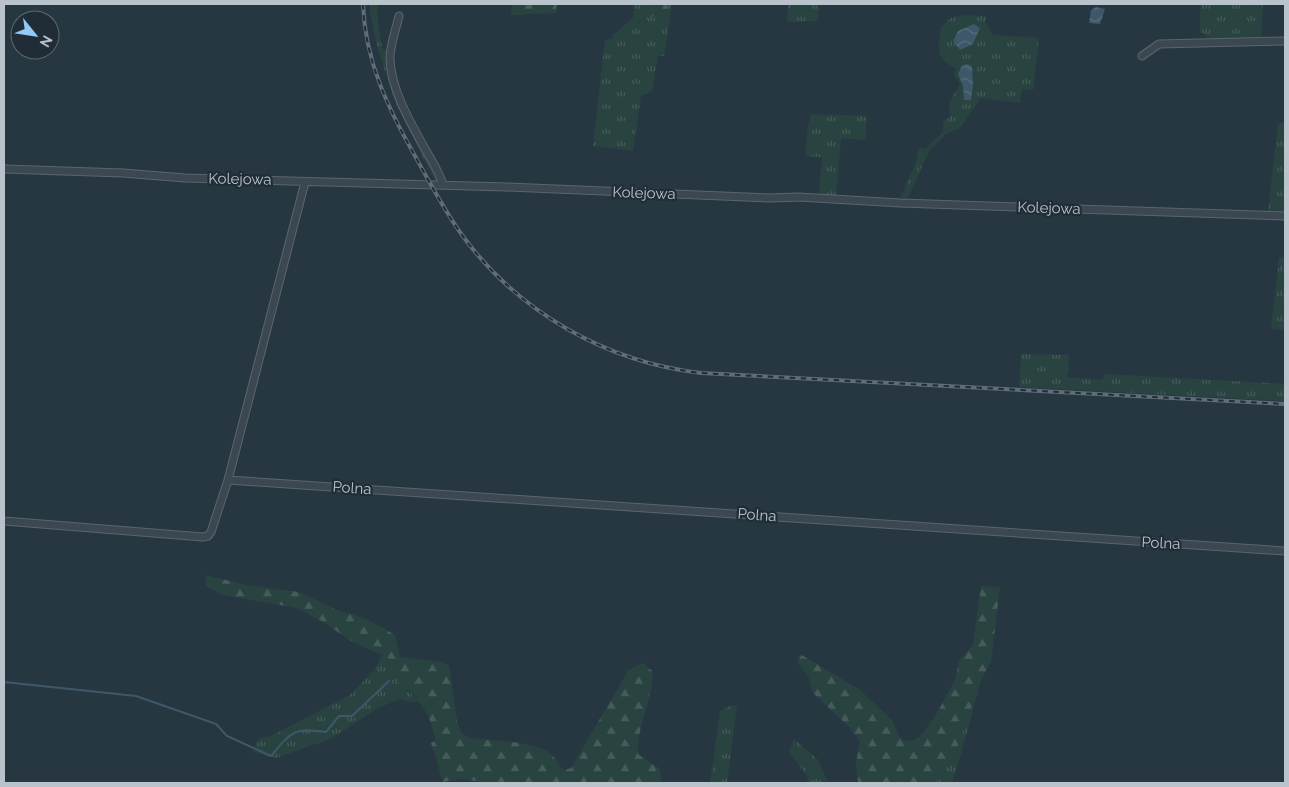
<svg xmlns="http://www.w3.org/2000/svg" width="1289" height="787" viewBox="0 0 1289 787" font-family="Raleway,sans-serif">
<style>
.grass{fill:url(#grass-tufts)}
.forest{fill:url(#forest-firs)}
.water{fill:url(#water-waves)}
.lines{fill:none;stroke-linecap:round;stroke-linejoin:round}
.stream{stroke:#3e586a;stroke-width:2}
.street-casing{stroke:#59666f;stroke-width:9}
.street{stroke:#3b4851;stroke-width:7}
.rail-casing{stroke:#5e6d78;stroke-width:4}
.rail{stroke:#202d37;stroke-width:2;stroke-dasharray:5.5;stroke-linecap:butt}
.labels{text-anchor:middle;stroke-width:4.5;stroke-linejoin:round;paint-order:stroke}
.street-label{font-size:15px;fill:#b8c3cb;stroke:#202d37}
</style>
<defs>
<pattern id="grass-tufts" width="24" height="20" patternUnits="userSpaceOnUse" patternTransform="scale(1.25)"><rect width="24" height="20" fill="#294341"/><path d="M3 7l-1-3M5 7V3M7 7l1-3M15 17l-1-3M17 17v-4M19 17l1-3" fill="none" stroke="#465c5b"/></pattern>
<pattern id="forest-firs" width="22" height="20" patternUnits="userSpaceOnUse" patternTransform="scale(1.25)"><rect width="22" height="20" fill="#294341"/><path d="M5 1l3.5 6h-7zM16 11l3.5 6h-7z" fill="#465c5b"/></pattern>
<pattern id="water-waves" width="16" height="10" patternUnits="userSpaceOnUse" patternTransform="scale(1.25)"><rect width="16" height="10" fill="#3e586a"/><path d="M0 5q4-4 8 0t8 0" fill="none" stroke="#586e7e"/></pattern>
</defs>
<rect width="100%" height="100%" fill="#273742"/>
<path class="grass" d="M370,4H378L377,15L382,48L388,51L400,99L443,185H437L394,100L377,46L370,12Z
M634,4H647L646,14L669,12L667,4H672L664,56H658L652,91L641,96L633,151L593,146L605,40L613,38V35L633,18Z
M788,4H819L818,21L787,22Z
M1198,4H1263L1261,39L1207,40L1205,34L1200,32V4Z
M964,15L986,16L985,21L993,35L1039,38L1033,90L1022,89L1020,103L981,98L960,128L947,133L929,151L906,202L899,201L916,162L919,148L925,149L943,132V122L950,117L949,103L960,84L954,74L956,68C933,57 939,48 941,27L951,18Z
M811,114L867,116L865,140L841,138L836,197L819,196L822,157L805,156L808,126Z
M1278,123H1285V213L1268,212Z
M1279,258H1285V330L1271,329Z
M1021,354L1069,355L1067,377L1102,380L1105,374L1285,384V401L1019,387Z
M382,655L396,661L398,682L419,701L410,702L400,699L378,708L332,738L276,758L252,752L259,739L273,735L350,695L375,669Z
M981,680L961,754L952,783H936L937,775L954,757Z
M730,706H737L727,783H710L720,711Z
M794,739L818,760L828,783H808L807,776L789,751Z"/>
<path class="forest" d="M512,4H557L556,13L511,15Z
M647,4H667L669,12L666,20L646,14Z
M205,575L246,585L299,592L337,610L367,619L395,635L400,657L441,662L449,666L457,721L461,732L469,738C491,741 536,740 552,755C557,759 558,766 564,770L571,768L628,671L638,665L644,663L653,672C652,701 637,725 638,754L660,769L661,783H490L461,779L443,782L431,743L436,740L428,715L416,697L398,682L394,671L395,661L351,641L323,622L297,608L223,595L206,586Z
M981,586L1000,587L991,662L981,680L954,757L937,775L936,783H858L856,763L860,741L848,726L813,693L809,678L797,662L800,654L860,690L892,720L899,736L905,741L915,740L922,734L936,715L955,680L959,661L973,645Z"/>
<path class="water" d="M1096,7L1105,9L1100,24L1089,23L1091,10Z
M974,24L980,28L973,44L960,50L953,41L958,31Z
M967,64L972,66L973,85L971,100H964L963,86L958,74L962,66Z"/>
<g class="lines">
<path class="stream" d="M4,682L136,696L216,724L227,736L271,756C292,731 293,728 326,732L339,716H352L389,681"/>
<g class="street-casing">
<path id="street" d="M399,16C396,29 390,45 390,58C390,87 410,122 424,147C431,160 439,171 443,185
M1142,56L1159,44L1285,41
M4,169L123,173L185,178L507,187L769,198L799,197L900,203L1285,216
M228,480L305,182
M4,521L203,537L208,536L211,532L228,480L1285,551"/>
</g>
<use href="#street" class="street"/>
<g class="rail-casing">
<path id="rail" d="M363,4C365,61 388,108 415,156C430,183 444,210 462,235C518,312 606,362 701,373L1285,404"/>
</g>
<use href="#rail" class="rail"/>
</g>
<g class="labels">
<g class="street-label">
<text transform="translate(240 179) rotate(1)" y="5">Kolejowa</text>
<text transform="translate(644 193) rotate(2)" y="5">Kolejowa</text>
<text transform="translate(1049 208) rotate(2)" y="5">Kolejowa</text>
<text transform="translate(352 488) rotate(4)" y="5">Polna</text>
<text transform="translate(757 515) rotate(4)" y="5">Polna</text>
<text transform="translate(1161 543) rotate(3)" y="5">Polna</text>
</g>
</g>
<rect width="1289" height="787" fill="none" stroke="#b8c3cb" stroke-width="10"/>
<g transform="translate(35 35) rotate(120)"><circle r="24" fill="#202d37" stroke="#5d6972"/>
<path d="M0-4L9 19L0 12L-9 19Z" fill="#93c9f6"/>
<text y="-8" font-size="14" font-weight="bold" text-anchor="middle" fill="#b8c3cb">N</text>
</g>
</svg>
